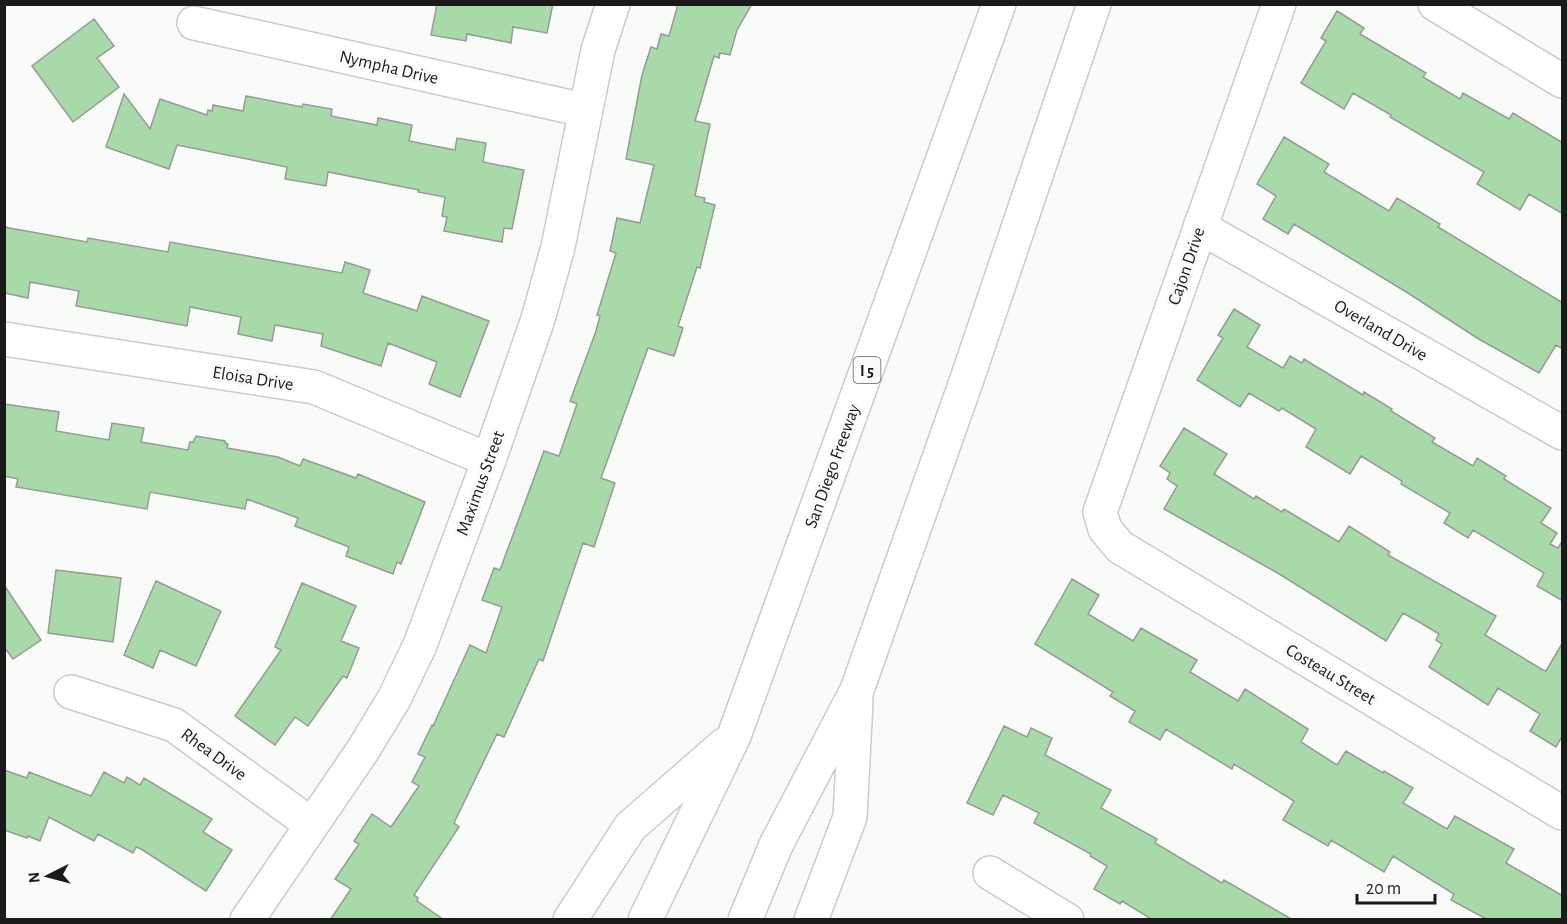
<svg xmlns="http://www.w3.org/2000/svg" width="1567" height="924" viewBox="0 0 1567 924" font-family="'Alegreya Sans',sans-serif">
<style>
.building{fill:#a7d9a9;stroke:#979a97;stroke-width:1.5}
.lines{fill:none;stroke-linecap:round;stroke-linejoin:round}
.minor-casing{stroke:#cbccc9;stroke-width:36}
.highway-casing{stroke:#cbccc9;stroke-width:36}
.minor{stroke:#fff;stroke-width:33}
.highway{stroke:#fff;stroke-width:33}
.labels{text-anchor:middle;stroke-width:6;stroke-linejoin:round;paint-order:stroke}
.shield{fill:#f9fbf8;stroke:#5d5e5c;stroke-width:1.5}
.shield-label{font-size:16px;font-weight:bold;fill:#1a1b19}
.street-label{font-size:18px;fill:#1a1b19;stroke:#f9fbf8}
</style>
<rect width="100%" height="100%" fill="#f9fbf8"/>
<path class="building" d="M437,4H553L547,33L513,27L511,43L467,34L466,41L431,35Z
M678,4H752L737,30L730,55L720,53L719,58L714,56L695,121L710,124L695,196L705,198L704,202L715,205L700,268L697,267L678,326L683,328L674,356L648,348L601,478L615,483L594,547L583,543L543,661L539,659L504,737L497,734L454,823L459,827L414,895L418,898L417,901L444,920H330L351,889L335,879L359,844L354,841L372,814L391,827L419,786L412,782L425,757L418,754L432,725L433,726L470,645L486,653L502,607L482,600L494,568L500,570L544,451L559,456L577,404L570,401L596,331L600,316L597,315L616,253L610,251L617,218L640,223L654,165L626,159L642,75L651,47L657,49L661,34L669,36Z
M1337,11L1364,28L1360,34L1426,73L1423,77L1460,99L1463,93L1509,119L1513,113L1563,143V214L1529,194L1520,210L1477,184L1484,172L1390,117L1391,115L1353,93L1344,109L1301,83L1326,41L1321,38Z
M94,19L114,46L97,58L119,87L73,122L32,66Z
M124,94L150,129L160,99L207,115L208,110L212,111L213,105L243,111L246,96L302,107L303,104L332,109L331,116L377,125L378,118L412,125L409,141L455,150L457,138L486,143L483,162L524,170L512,229L504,228L502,242L444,231L447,217L442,216L445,197L418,192L419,190L328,172L326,186L285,179L287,167L177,145L169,169L106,147Z
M1284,137L1329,164L1324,172L1389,211L1397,198L1440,224L1438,227L1563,303V349L1556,345L1539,373L1477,338L1408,293L1294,224L1288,234L1263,219L1276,196L1257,184Z
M4,227L87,242L88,238L168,252L170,242L342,273L345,262L370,270L363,293L417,311L422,296L489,321L460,397L429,384L437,362L388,343L381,366L321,346L323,334L275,325L272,341L238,334L241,317L190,307L187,326L76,306L79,291L30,282L28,298L4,293Z
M1234,309L1260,325L1247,347L1283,368L1290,356L1302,363L1304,359L1363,395L1364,392L1392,409L1391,411L1435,438L1432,442L1473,466L1477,458L1506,476L1504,479L1551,508L1541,523L1557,533L1550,544L1558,548L1563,540V601L1537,586L1544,573L1473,530L1468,538L1444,523L1450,513L1401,484L1402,481L1361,456L1350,474L1306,447L1316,429L1282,408L1279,411L1249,393L1240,407L1197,380L1223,338L1218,335Z
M4,404L59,412L56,431L109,440L112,423L144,428L141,442L188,450L190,442H193L196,436L225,441V443L228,444L227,448L278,457L300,466L303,459L356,478L358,474L425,502L401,564L397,562L393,574L346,556L349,547L295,526L298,518L247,499L245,509L150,492L147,509L16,487L18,479L4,476Z
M1184,428L1227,454L1214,474L1254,499L1256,496L1282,512L1284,509L1339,542L1349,526L1390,552L1388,555L1496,616L1485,635L1543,670L1546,671L1563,642V735L1556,747L1530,731L1540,714L1498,688L1488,705L1429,667L1442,644L1436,640L1439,634L1421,623L1403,613L1386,641L1281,575L1164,509L1177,486L1167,479L1170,473L1160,466Z
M56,570L121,578L113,642L48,633Z
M1072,579L1099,595L1088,614L1133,641L1141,628L1174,647L1197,660L1190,672L1238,701L1245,689L1308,729L1301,742L1337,765L1346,751L1383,773L1384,771L1413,788L1403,803L1447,829L1455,816L1514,849L1506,863L1563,896V920H1488L1451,900L1454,894L1393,856L1384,872L1331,840L1328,846L1283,820L1294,801L1234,764L1232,769L1166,729L1160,740L1129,722L1135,711L1110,696L1113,692L1035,644Z
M156,581L221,611L196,666L160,650L153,668L124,655Z
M302,583L356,606L341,641L359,648L347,678L343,676L308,726L295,717L275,745L235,716L281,650L275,647Z
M4,585L41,640L13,659L4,647Z
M1004,726L1027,737L1031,728L1052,738L1045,755L1111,790L1101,808L1157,839L1155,843L1222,883L1224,880L1293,920H1153L1122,901L1120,904L1094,889L1107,866L1090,856L1091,854L1034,823L1039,813L1003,795L993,815L967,803Z
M4,770L27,778L29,772L91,796L104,772L124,783L127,777L140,785L144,778L212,819L203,832L232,850L206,891L141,849L136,847L133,853L98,834L94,841L49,817L40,841L28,836L27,838L4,830Z"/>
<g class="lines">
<g class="minor-casing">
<path id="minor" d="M1279,4L1100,512L1105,529L1120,547L1562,813
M1435,4L1562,81
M194,23L584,110
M1200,227L1562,433
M4,339L314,387L489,460
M71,692L174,725L312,825
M990,873L1067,920
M247,920L363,750L394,699L420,645L489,460L538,319L558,247L598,50L613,4"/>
</g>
<g class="highway-casing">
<path id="highway" d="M570,920L630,827L724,745
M645,920L734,736L999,4
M745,920L776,845L857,690L967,379L1094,4
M811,920L850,817L856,701"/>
</g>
<use href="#minor" class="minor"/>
<use href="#highway" class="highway"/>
</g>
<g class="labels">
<rect class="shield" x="853.5" y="357" width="27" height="26" rx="4.5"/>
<g class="shield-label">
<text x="867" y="376">I 5</text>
</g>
<g class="street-label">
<text transform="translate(389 67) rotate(13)" y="6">Nympha Drive</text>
<text transform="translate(1186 266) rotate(-71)" y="6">Cajon Drive</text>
<text transform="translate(1381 330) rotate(30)" y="6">Overland Drive</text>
<text transform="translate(253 378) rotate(9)" y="6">Eloisa Drive</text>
<text transform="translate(832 466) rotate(-70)" y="6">San Diego Freeway</text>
<text transform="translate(480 483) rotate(-70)" y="6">Maximus Street</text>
<text transform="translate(1331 674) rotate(31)" y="6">Costeau Street</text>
<text transform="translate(214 754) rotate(36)" y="6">Rhea Drive</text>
</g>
</g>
<rect width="1567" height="924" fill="none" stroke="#1a1b19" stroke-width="12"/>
<g transform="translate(48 876) rotate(264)" stroke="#f9fbf8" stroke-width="4.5" paint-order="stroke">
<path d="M0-4.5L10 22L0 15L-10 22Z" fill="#1a1b19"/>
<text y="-9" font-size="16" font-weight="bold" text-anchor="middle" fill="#1a1b19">N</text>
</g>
<path d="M1357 894v9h78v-9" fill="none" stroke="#1a1b19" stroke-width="3"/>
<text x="1366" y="894" font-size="18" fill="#1a1b19" stroke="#f9fbf8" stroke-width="4.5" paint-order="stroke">20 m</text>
</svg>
